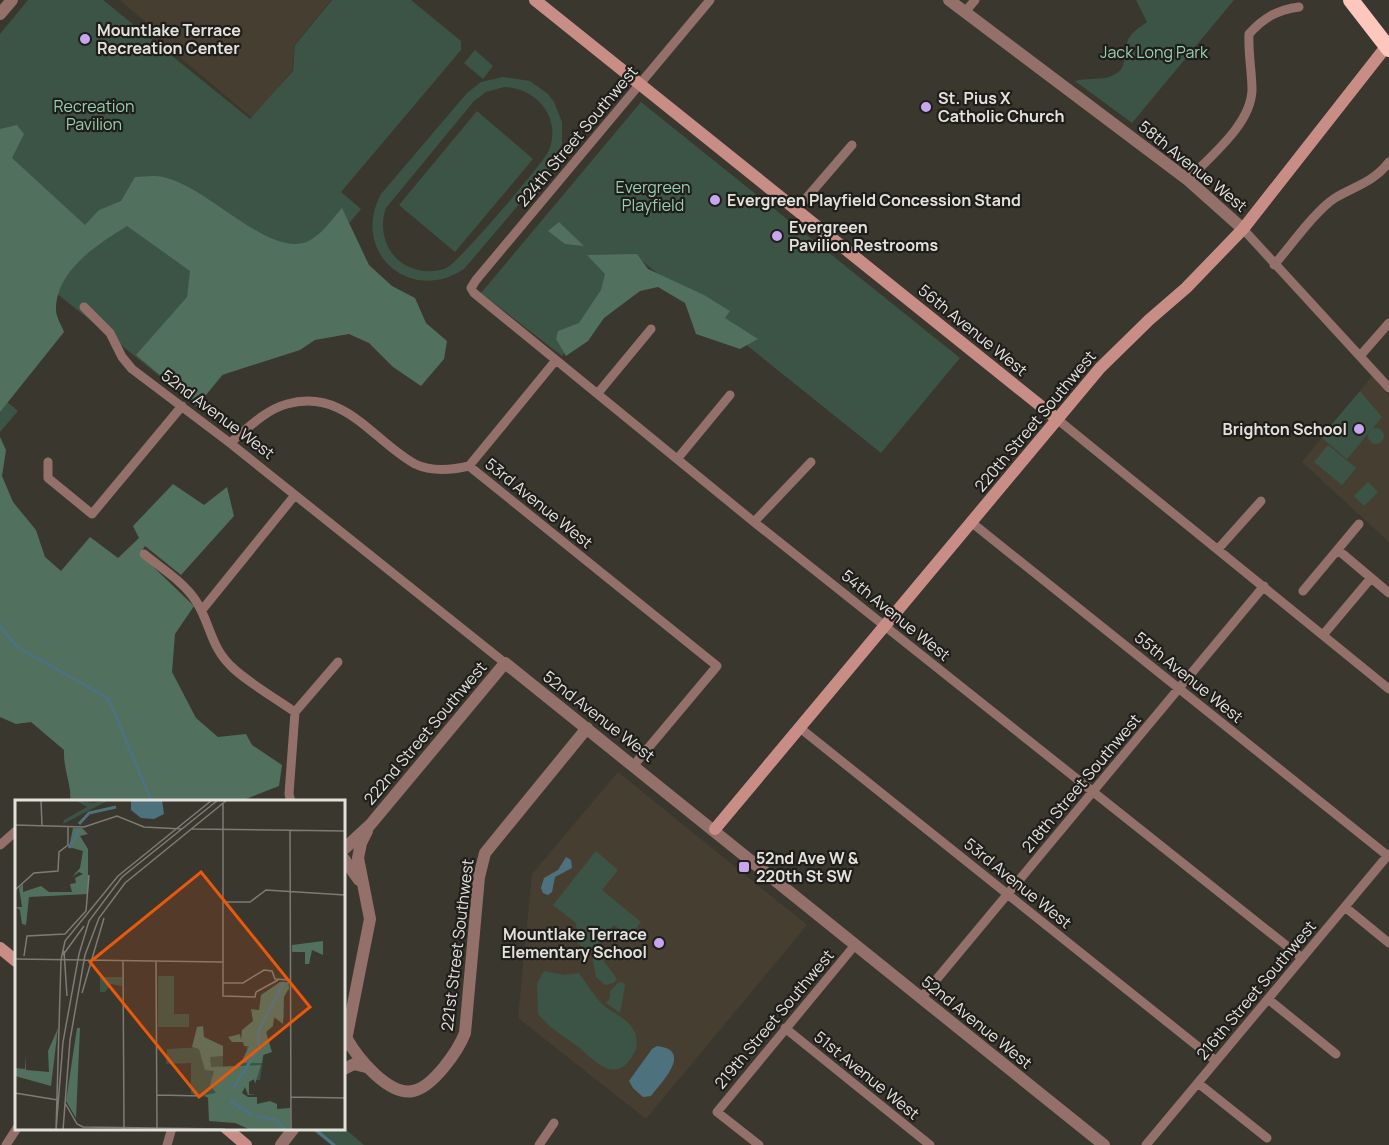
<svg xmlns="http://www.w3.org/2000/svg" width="1389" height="1145" viewBox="0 0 1389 1145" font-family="Manrope,sans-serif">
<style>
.built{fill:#463f31}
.green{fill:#3c5445;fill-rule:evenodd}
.forest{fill:#51705e}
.water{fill:#4d727e}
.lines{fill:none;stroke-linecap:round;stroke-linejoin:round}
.stream{stroke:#4d727e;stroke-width:3}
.minor{stroke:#94706a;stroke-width:9}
.tertiary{stroke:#94706a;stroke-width:12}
.secondary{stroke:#c88e85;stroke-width:12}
.motorway{stroke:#fdc7be;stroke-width:16}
.poi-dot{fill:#c7a6ef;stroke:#201e1b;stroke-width:2}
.labels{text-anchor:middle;stroke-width:4.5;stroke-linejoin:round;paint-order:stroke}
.poi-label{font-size:16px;font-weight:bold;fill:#e3e1dc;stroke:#201e1b;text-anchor:start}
.park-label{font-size:16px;fill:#97d0ae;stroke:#201e1b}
.street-label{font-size:16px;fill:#e3e1dc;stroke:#201e1b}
.inset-river{fill:none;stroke:#4d727e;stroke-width:3}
.inset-road{fill:none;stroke:#7e7b74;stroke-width:1.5}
.view{fill:#e8590c;fill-opacity:0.15;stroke:#e8590c;stroke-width:3}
.inset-edge{fill:none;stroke:#e3e1dc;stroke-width:3}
</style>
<rect width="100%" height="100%" fill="#3a372e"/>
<path class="built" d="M120,0H331L295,44L292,71L253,119L168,47L155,30Z
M1372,376L1389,396V542L1302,462Z
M618,772L807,925L646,1119L518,1018L532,874Z"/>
<path class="green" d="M28,0H103L250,119L293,71L295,45L332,0H411L461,41V50L341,192L361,209L197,406L0,248V34Z
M1136,0H1234L1132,123L1075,81C1086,78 1098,80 1109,77C1131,69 1121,56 1127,42C1131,32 1139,28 1147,22Z
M475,50L493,66L483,79L464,63Z
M503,77L530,81L548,94L554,102L562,122V144L555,162L464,269C410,305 350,252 381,194L467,93L481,82ZM504,87C536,88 562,117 549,150C545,162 459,261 448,267C431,276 406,270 394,256C383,242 380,224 386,208L474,101L486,92Z
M641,102L960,358L881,453L642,261L562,356L481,293Z
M477,111L533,159L455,252L399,205Z
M1360,391L1382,417L1347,459L1321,437Z
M0,396L18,411L0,432Z
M1368 436a8 8 0 1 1 16 0a8 8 0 1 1-16 0Z
M1328,445L1356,468L1342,485L1314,462Z
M1368,482L1378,492L1364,506L1354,496Z
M596,851L618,870L602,890L641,922L629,937L614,925L589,955L578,943L576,923L553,905Z
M592,956L603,960L617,979L614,983L605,985L596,977Z
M544,971L564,975L579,973C586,983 593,994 601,1003C610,1012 626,1017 633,1029C638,1037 638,1048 633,1055C613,1089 590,1054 573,1043C558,1033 550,1028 538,1014L537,984Z
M619,982L624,983L625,986L620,1013L606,1003L610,998V991Z
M344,1128L364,1145H331L311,1129Z"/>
<path class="forest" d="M17,125L24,134L12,158L85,225L99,210L121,201L135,177C144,177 154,175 163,177C205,186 258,246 297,244C317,243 330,221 342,208L369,265L392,286L415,298L426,323L447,341L444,359L421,386L393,367L369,343L349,334L315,340L300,350L222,375L197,406L136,355L187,297L190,271L127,226C98,244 56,270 56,310C56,317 62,326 64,332L0,412V129Z
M559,222L584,246L565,244L548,231Z
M637,254L648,269L704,295L730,311L725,318L758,339L740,349L696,334L685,303L658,287L640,291L604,318L588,341L566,356L556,339L558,331L579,323L601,290L605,274L587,255Z
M0,437L6,450L2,476L13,502L36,530L45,557L61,571L90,537L118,558L139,538L133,526L173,484L204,505L227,487L234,516L181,575L145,546L140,554L194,606L175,634L172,672L196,718L218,737L246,734L252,745L282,765L279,786L241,801H70C72,785 63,769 64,750L31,722L16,724L0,717Z"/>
<path class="water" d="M566,857L571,860L572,868L555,877L552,892L548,895L543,893L541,888L544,878L558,870Z
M657,1046C694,1050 661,1083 651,1096L643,1097L633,1088L629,1081L652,1049Z"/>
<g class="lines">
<path class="stream" d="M0,626L17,647L108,698L152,802
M316,1130L334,1145"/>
<path class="minor" d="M710,0L476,280L471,288L474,293L754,522L1302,958
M965,12L975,0
M1188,180C1209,157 1251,125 1252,90C1252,72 1248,53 1249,34C1263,18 1277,10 1299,7
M797,209L852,145
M1243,229L1389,388
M1274,265C1289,248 1316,210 1335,198C1355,186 1374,182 1389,162
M84,307L110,333L122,357L132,369L230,443L505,663
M1360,356L1389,323
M598,393L651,329
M1057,419L1389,689
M230,443C247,429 265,410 287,404C345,388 373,441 415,464C432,472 452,470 469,466L717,666L634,765
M678,458L730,395
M48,462V478L92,514L182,406
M469,466L556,360
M754,522L811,462
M971,522L1388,856
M1219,548L1261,501
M1338,550L1389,593
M144,554C161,568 184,582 196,601C211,624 210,648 234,669C252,685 275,698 295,712L289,794L291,802
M1303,591L1359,524
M202,610L295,495
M1323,635L1371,578
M295,712L338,662
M800,728L1216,1061
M0,845L16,831
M1345,907L1389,943
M921,998L1264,586
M1268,999L1336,1054
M785,1028L930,1145
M1198,1083L1267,1138
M6,1145L17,1128
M167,1145L172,1128
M539,1145L554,1123
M759,1145L717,1112L855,945
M1146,1145L1389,854"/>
<path class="tertiary" d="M949,0L1188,180L1243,229
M0,14L12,0
M344,849L370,825L505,663L1104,1145
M344,859L359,880
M347,1039C357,1057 388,1096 413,1091C433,1087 458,1051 465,1033L479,877L485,853L587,728
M345,1045L370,919L358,858L361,843L367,831
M344,1069L354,1064L366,1067
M281,1145L294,1128"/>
<path class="secondary" d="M535,0L1057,419
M715,829L1100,368L1149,320L1186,288L1243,229L1389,43
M0,948L16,961
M226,1128L246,1145"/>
<path class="motorway" d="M1351,0L1389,49"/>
</g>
<g class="poi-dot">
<circle cx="85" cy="39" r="6"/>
<circle cx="926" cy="107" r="6"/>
<circle cx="715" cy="200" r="6"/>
<circle cx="777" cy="236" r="6"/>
<circle cx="1359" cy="429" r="6"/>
<rect x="738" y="861" width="12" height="12" rx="3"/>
<circle cx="659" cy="943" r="6"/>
</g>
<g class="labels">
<g class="poi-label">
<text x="97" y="36">Mountlake Terrace<tspan x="97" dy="18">Recreation Center</tspan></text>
<text x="938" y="104">St. Pius X<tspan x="938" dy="18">Catholic Church</tspan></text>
<text x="727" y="206">Evergreen Playfield Concession Stand</text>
<text x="789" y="233">Evergreen<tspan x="789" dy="18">Pavilion Restrooms</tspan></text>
<text x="1347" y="435" text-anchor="end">Brighton School</text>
<text x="756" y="864">52nd Ave W &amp;<tspan x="756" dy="18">220th St SW</tspan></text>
<text x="647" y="940" text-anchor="end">Mountlake Terrace<tspan x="647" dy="18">Elementary School</tspan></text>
</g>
<g class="park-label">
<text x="1154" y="58">Jack Long Park</text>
<text x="94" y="112">Recreation<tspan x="94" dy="18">Pavilion</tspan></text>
<text x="653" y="193">Evergreen<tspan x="653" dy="18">Playfield</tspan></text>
</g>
<g class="street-label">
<text transform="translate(577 136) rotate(-50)" y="6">224th Street Southwest</text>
<text transform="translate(1193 166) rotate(39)" y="6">58th Avenue West</text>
<text transform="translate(973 330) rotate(39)" y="6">56th Avenue West</text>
<text transform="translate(218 414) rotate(37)" y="6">52nd Avenue West</text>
<text transform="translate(1035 421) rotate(-50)" y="6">220th Street Southwest</text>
<text transform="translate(539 503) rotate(39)" y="6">53rd Avenue West</text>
<text transform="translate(896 615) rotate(39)" y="6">54th Avenue West</text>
<text transform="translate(1189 677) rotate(39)" y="6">55th Avenue West</text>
<text transform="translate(599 716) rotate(38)" y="6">52nd Avenue West</text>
<text transform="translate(425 733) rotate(-50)" y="6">222nd Street Southwest</text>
<text transform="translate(1081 783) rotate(-50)" y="6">218th Street Southwest</text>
<text transform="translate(1018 883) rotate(39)" y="6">53rd Avenue West</text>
<text transform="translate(457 945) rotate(-83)" y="6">221st Street Southwest</text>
<text transform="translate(1256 990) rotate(-50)" y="6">216th Street Southwest</text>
<text transform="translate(774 1019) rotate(-50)" y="6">219th Street Southwest</text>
<text transform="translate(977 1022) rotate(39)" y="6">52nd Avenue West</text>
<text transform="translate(867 1075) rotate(39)" y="6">51st Avenue West</text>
</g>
</g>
<g transform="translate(15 800)">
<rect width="330" height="330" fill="#3a372e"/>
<path d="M60,0L78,3L94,0L48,24L49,20L72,7ZM143,176H159V214H174V227H143ZM85,177H107V186L96,184L90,192H85ZM266,182H274V190L268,191L269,218H260L252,231L245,280H229L196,298L176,294V263L151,264L152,249L208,246V279H222V263H230L234,258L227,231H240L248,209Z" fill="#3c5445"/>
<path d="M58,28H67L73,34L65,36L73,49V94L14,97L11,125L7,124L5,110L0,107H7L4,88L8,84V92L26,86L34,92H57L55,84L61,83L60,78L68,74L64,72L57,77L65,68L68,51L54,47ZM308,141V155L297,150L294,164H290V152H277V145ZM265,182H273L274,188L269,197L268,224L259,217L258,226L251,232L257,252L248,255L247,263H226L234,246H229L228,242H217L213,237L225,234L226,240L227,230L238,221L236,209L244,210L246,195ZM188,226L189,237L208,246V256L195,257L196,267L246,265L240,284L239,279L234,282V294H242L233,295L230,287L227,293L233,297H242V304L255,301L262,304V309L275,308V330H236L220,323L194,321L193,298L189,295L201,293L195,285L199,271L190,270L184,249L177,247L182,227ZM43,228L36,286L0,276V268L10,269V255L11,270L34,272L33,251ZM62,228H65L61,318L51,301Z" fill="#51705e"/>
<path d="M116,0H147L149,14L139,19L126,18L116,10Z" fill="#4d727e"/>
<path class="inset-river" d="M64,24L74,13L101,7M54,48L64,30M218,288L244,248L243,232L269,182M215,301L238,315M241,316L262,320L270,330"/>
<path class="inset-road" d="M26,0L27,26M208,4V196L240,197L241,192M0,25L69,27L102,16L129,27L167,29M177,29L330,31M275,30L276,330M0,90L19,73L43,71L44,52L53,45V27M208,102H235L251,90L330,95M49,151L52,196M48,155L69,126M9,156L12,136L50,134L71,111L74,75M0,159L208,162M108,160L109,329M141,161L142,330M208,183H228L249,170L257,171L260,179L275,180M241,192L263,180M67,193L89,118M0,293L43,300M142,295L187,296M276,297L330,298M50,303L62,324L68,327L210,329M41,330L48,242L64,154L74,121L107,77L203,0M41,330L46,160L50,141L103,76L197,0M48,330L55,240L70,155L84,118L110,83L212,0"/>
<path class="view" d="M186,72L295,207L184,297L75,162Z"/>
<rect width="330" height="330" class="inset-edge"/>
</g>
</svg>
